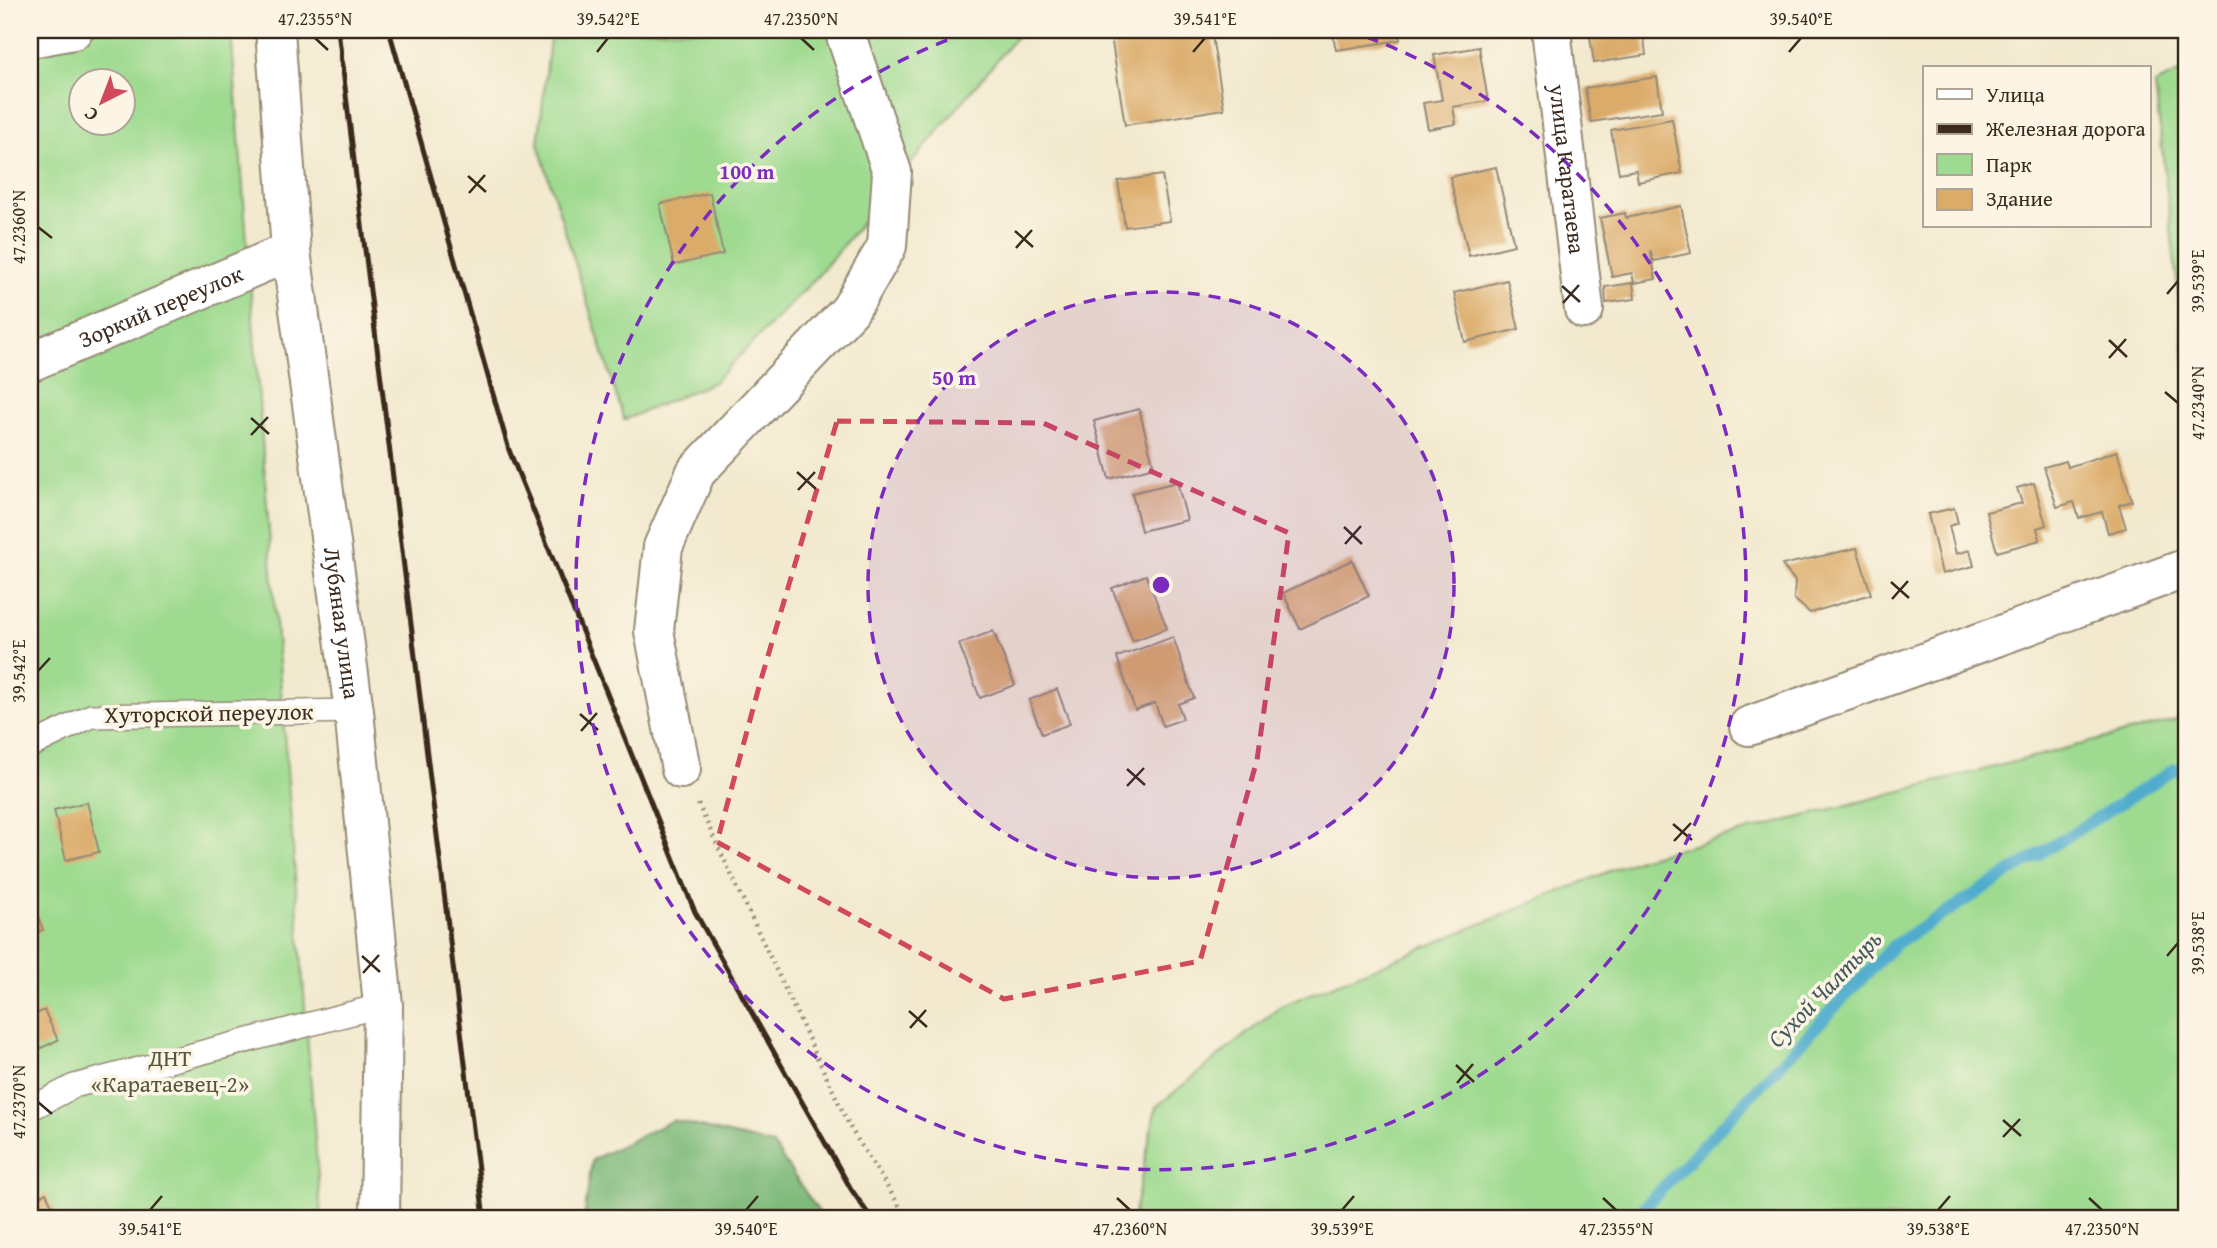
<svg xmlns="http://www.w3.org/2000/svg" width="2217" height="1248" viewBox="0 0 2217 1248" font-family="'Gentium Book Plus',serif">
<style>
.green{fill:#9eda8f;stroke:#6c8256;stroke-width:2;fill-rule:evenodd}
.forest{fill:#7eba7a;stroke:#5c724c;stroke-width:2}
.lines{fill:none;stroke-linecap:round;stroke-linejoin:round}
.stream{stroke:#4facce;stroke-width:12}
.building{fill:#dbab69}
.service-casing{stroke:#968a76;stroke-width:26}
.minor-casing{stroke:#968a76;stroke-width:42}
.path{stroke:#968a76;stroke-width:4.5;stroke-dasharray:2 5;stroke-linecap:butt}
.service{stroke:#fff;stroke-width:23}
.minor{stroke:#fff;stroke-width:38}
.rail{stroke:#3b2a1e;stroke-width:5}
.marked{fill:none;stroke:#d1495b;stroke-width:5;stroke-dasharray:14 9;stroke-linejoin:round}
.ticks{fill:none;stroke:#3b2a1e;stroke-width:2.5}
.ring{fill:none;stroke:#7b2cbf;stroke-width:3.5;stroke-dasharray:12 9}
.labels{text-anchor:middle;stroke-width:7;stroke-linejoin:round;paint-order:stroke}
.street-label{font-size:23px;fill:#3b2a1e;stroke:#fcf5e5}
.park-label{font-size:23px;fill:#54563a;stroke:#fcf5e5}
.water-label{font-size:24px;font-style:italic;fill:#42585c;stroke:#fcf5e5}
.centre{fill:#7b2cbf;stroke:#fcf5e5;stroke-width:3.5}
.ring-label{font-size:21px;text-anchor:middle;font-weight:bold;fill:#7b2cbf;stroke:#fcf5e5;stroke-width:7;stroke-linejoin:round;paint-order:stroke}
.neatline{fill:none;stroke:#3b2a1e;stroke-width:2.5}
.ticks-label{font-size:18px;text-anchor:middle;fill:#3b2a1e}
</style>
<rect width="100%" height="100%" fill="#fcf5e5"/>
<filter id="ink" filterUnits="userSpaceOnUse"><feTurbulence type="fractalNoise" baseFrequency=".0143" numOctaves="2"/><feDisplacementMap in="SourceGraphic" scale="14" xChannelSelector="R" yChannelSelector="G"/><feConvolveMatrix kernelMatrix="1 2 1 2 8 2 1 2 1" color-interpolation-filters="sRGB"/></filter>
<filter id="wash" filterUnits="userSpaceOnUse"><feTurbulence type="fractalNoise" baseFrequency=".00686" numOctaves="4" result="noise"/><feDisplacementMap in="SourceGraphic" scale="28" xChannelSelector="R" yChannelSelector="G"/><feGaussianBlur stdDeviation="1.57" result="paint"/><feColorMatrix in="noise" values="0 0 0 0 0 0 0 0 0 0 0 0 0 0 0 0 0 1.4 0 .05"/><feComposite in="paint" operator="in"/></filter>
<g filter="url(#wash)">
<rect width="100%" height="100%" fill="#f2e9ce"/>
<path class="green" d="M30,30H231L321,1218H30ZM80,80H122V122H80Z
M551,30H1022L815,279L714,382L624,420L538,144Z
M2187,69V374L2155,84Z
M2187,717V1218H1133L1156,1107L1281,1006L1639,859Z"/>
<path class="forest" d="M673,1120L773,1145L823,1218H584L592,1160Z"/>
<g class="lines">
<path class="stream" d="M1634,1218L1894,945L2175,769L2187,771"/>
</g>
<g id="blocks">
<path class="building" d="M1110,30H1211L1224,109L1125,125Z
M1332,30H1398L1400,40L1336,50Z
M1589,30H1643L1646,55L1594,63Z
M1479,47L1488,101L1453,107L1456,124L1428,129L1423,103L1442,100L1434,55Z
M1657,77L1662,111L1591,122L1585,88Z
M1672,119L1682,173L1638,182L1636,170L1619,173L1611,130Z
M1496,167L1514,245L1469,256L1450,177Z
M1162,175L1170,221L1125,227L1118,181Z
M710,193L723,254L674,265L660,204Z
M1681,206L1691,253L1654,261L1650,250L1656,279L1634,283L1632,273L1612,277L1600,218L1625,213L1626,218Z
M1507,280L1519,329L1465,342L1454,293Z
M1633,283L1635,299L1606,303L1605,287Z
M1139,409L1154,467L1109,479L1094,421Z
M2117,451L2132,501L2119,505L2126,528L2108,533L2102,512L2079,518L2074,502L2057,507L2044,467L2066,461L2068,467Z
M1177,482L1187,520L1141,531L1132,493Z
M2034,483L2046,525L2037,528L2040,540L1997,552L1986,512L2022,503L2017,488Z
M1954,508L1958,523L1949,526L1956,554L1970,550L1974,566L1942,574L1928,514Z
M1857,548L1871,594L1810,613L1794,599L1795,581L1782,565Z
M1352,560L1369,596L1300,629L1283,593Z
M1146,575L1167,628L1133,641L1112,588Z
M993,631L1015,685L980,698L959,644Z
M1173,637L1194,698L1178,704L1183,719L1163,726L1155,703L1135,710L1117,657Z
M1057,689L1070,724L1042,734L1029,700Z
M87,802L99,852L66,860L54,810Z
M30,893L43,930L30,934Z
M44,1010L58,1040L37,1050L30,1035V1017Z
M46,1193L58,1218H36L30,1201Z"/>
</g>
</g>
<g filter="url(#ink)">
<use href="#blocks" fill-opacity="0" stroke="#968a76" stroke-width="2"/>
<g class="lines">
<g class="service-casing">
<path id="service" d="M30,746L91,716L354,711
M30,1109L74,1086L383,1005"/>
</g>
<g class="minor-casing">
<g id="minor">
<path id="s1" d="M275,30L291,251L354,711L383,1005L380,1218"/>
<path id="s2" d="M1551,30L1584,309"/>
<path d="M30,38L73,30"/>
<path id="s3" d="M30,362L291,251"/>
<path d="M1749,726L2187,568"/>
<path d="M681,769L654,631L663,547L696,472L850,310L887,246L892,172L844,30"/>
</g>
</g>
<path class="path" d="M698,804L851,1129L907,1218"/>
<use href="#service" class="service"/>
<use href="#minor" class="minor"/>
<path class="rail" d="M338,30L484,1218
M389,30L509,450L695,912L851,1189L871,1218"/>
</g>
</g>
<path class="marked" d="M837,421L1043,423L1289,533L1257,760L1200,961L1004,999L717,842L760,683Z"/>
<path class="ticks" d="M315,38L328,50M801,38L814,50M597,52L608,38M1193,52L1205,38M1789,52L1801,38M468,176L486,192M469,193L485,175M38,227L52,238M1015,231L1033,247M1016,248L1032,230M1562,286L1580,302M2167,294L2178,281M1563,303L1579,285M2109,340L2127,357M2109,358L2126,339M2165,392L2178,403M251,418L269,434M251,435L268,417M797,472L816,489M798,490L815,472M1344,527L1362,544M1345,544L1361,526M1891,582L1909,598M1892,599L1908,581M38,671L50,658M580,714L598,730M581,731L597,713M1127,769L1145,785M1127,786L1144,768M1673,824L1692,840M1674,841L1691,823M362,956L380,972M2167,956L2178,943M363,973L379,955M909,1011L927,1027M910,1028L926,1010M1456,1065L1474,1082M1457,1083L1473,1064M38,1102L52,1114M2003,1120L2021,1136M2003,1137L2020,1119M1117,1198L1130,1210M1603,1198L1616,1210M2089,1198L2102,1210M150,1210L162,1196M746,1210L758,1196M1342,1210L1354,1196M1938,1210L1950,1196"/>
<circle cx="1161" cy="585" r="293" fill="#7b2cbf" fill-opacity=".12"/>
<g class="ring">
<circle cx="1161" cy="585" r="293"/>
<path d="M1347 30A585 585 0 1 1 975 30"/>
</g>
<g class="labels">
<g class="street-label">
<text dy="8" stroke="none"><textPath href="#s2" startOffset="140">улица Каратаева</textPath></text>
<text dy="8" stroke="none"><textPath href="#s3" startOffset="142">Зоркий переулок</textPath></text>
<text dy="8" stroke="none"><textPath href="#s1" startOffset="597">Лубяная улица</textPath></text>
<text transform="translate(209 713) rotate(-1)" y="8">Хуторской переулок</text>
</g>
<g class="park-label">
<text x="170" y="1066">ДНТ<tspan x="170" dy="26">«Каратаевец-2»</tspan></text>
</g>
<g class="water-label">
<text transform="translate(1825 989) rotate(-46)" y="8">Сухой Чалтырь</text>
</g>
</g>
<circle cx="1161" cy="585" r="10" class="centre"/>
<g class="ring-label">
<text x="747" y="179">100 m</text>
<text x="954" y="385">50 m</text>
</g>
<rect width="2217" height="1248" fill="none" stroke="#fcf5e5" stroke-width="77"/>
<rect x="1923" y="66" width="228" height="161" fill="#fcf5e5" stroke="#afa495" stroke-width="2"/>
<rect x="1937" y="89" width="35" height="10" fill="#ffffff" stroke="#afa495" stroke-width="2"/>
<text x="1986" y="102" font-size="21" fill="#3b2a1e">Улица</text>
<rect x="1937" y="124" width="35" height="10" fill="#3b2a1e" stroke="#afa495" stroke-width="2"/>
<text x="1986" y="136" font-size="21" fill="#3b2a1e">Железная дорога</text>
<rect x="1937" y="154" width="35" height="21" fill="#9eda8f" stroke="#afa495" stroke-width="2"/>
<text x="1986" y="172" font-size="21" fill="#3b2a1e">Парк</text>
<rect x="1937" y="189" width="35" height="21" fill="#dbab69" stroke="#afa495" stroke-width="2"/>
<text x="1986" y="206" font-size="21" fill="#3b2a1e">Здание</text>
<g transform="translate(102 102) rotate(222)"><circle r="33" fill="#fcf5e5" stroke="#afa495" stroke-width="2"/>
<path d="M0-5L12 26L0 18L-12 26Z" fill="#d1495b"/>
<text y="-10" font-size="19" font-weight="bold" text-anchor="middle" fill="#3b2a1e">С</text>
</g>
<rect x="38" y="38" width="2140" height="1172" class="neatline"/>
<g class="ticks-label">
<text x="315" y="25">47.2355°N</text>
<text x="608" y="25">39.542°E</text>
<text x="801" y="25">47.2350°N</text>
<text x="1205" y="25">39.541°E</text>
<text x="1801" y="25">39.540°E</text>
<text transform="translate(19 227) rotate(-90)" y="6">47.2360°N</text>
<text transform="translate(2198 281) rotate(-90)" y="6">39.539°E</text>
<text transform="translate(2198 403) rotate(-90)" y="6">47.2340°N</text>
<text transform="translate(19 671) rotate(-90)" y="6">39.542°E</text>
<text transform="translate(2198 943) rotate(-90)" y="6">39.538°E</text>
<text transform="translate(19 1102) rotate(-90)" y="6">47.2370°N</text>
<text x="150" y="1235">39.541°E</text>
<text x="746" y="1235">39.540°E</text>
<text x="1130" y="1235">47.2360°N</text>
<text x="1342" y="1235">39.539°E</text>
<text x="1616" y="1235">47.2355°N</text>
<text x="1938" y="1235">39.538°E</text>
<text x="2102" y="1235">47.2350°N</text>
</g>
</svg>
